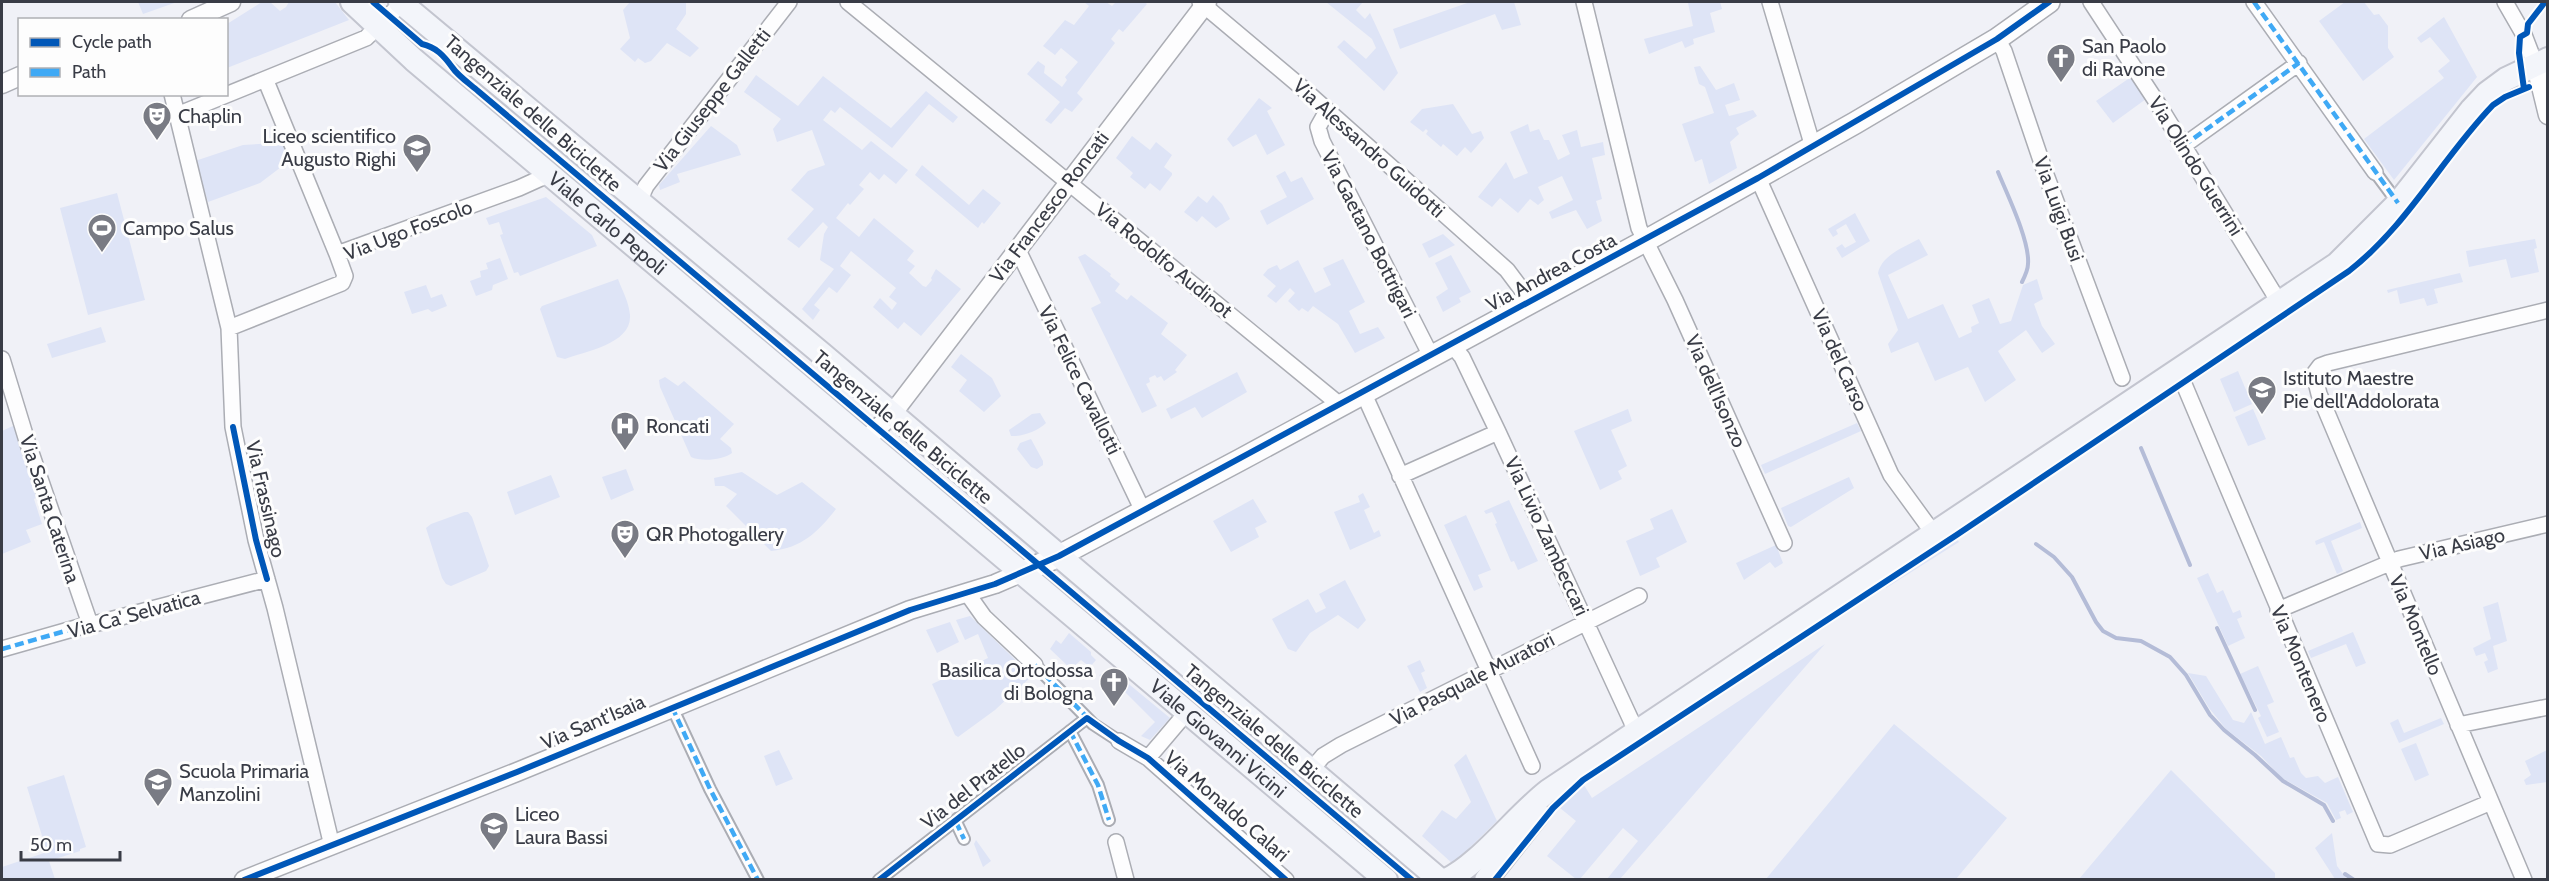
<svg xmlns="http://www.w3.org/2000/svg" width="2549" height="881" viewBox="0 0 2549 881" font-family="Cabin,sans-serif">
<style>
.green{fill:#dee4f6}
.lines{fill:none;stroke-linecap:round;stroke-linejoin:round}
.stream{stroke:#b4bcd7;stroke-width:4}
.pedestrian-casing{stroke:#abadb4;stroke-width:14}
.minor-casing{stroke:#abadb4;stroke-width:18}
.tertiary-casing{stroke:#abadb4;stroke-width:21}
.secondary-casing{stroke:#abadb4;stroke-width:24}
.primary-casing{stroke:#c3c5cf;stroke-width:26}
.pedestrian{stroke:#fdfdfe;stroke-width:10}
.minor{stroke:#fdfdfe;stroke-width:15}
.tertiary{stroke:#fdfdfe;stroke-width:18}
.secondary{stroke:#fdfdfe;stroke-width:21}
.primary{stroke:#f3f5fa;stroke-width:22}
.quiet{stroke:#3fa9f5;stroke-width:4.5;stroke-dasharray:9 4.5;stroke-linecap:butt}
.cycleway-casing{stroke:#fdfdfd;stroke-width:10}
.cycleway{stroke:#0057b8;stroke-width:6}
.labels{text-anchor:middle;stroke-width:6;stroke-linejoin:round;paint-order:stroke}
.poi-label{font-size:20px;fill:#393c46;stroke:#fdfdfd;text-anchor:start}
.street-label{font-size:20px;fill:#393c46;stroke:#fdfdfd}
</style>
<rect width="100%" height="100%" fill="#f0f1f7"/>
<path class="green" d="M138,2H177L143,14Z
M262,2H270L280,11L286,7L289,2H335L349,20L227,68V24Z
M630,2H686V14L676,29L699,48L690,57L667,43L651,61L645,63L638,58L635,62L620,49L630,38L623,10Z
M1084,2H1106L1112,6L1116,2H1144L1147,4L1123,32L1119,29L1111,39L1115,43L1077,93L1083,99L1072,112L1065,108L1051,124L1045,120L1060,102L1027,74L1038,61L1045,66L1044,73L1062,87L1067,80L1065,77L1078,62L1061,48L1055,55L1043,46L1065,20L1074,25L1089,6Z
M1326,2H1363L1356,10L1365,19L1370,13L1398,73L1384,91L1337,47L1344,40L1366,59L1376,48L1372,39Z
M1470,2H1514L1521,25L1502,30L1495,14L1400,49L1393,29Z
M1695,2H1720L1722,9L1710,13L1715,32L1693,39L1694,44L1685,48L1682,41L1649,54L1644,39L1693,26L1688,3Z
M2345,2H2364L2374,15L2379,14L2388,26V48L2394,57L2363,81L2319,21Z
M2444,17L2477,77L2394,180L2364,139L2444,78L2438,71L2450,61L2430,37L2421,43L2417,38Z
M1700,66L1716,90L1734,83L1740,100L1725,105L1729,116L1753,110L1757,116L1736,128L1739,134L1730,142L1737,168L1709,184L1702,159L1695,162L1682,124L1714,113L1705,87L1699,84L1694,67Z
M756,75L798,106L823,76L891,128L926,91L958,117L953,123L929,104L892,148L840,107L835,113L831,110L823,120L862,150L871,141L908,170L896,184L884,174L879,180L870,172L859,185L864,189L850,205L848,203L836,218L859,237L874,218L914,251L907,260L915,266L909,273L923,286L926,287L932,280L931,278L936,269L961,289L921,336L904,322L898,329L873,307L880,298L892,310L897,303L889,297L896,288L851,251L840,266L851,275L837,293L829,287L814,305L820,310L813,320L802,309L834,269L820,260L824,234L828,227L823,222L799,248L787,239L814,209L791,190L808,171L825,165L812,130L777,142L773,129L781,119L744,92Z
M2131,77L2146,99L2113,123L2096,101Z
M1259,98L1272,108L1267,111L1285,145L1267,155L1256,134L1233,147L1227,139Z
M1453,104L1472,134L1481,131L1484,138L1471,153L1465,147L1457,156L1443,144L1441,147L1426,134L1428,131L1426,129L1423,132L1410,122L1422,109Z
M1528,124L1530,132L1539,129L1544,140H1549L1558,160L1570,154L1562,135L1577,130L1581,147L1603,142L1605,155L1592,158L1602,199L1596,201L1602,221L1587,229L1576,210L1552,219L1549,212L1573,200L1562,176L1538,187L1544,200L1538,205L1530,199L1518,213L1500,198L1492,207L1478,197L1506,162L1514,179L1528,173L1510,132Z
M711,126L737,145L741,155L677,174L680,182L660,190L659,185Z
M1132,136L1150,150L1156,142L1172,155L1164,167L1172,173V175L1160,191L1150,183L1145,189L1130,177L1133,173L1116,158Z
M276,143L288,148L293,158L260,183L208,202L195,161L243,145Z
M922,165L969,205L983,189L1001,203L984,224L982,222L978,228L915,175Z
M1285,171L1291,182L1302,177L1314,199L1267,225L1260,211L1287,197L1276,176Z
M117,193L145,300L88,315L60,208Z
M1213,195L1222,204L1230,219L1216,228L1202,216L1197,222L1184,212L1198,196L1207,203Z
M546,197L592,235L597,246L520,276L518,272L514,273L500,235L503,234L499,222L489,225L486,218Z
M1855,213L1870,241L1842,258L1836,248L1842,244L1845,248L1856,242L1846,224L1836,230L1838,234L1833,237L1828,229Z
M1443,234L1455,245L1429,258L1422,244Z
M1919,239L1928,255L1888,275L1908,319L1943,304L1959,338L1972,332L1971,327L1979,323L1972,305L1989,298L2000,324L2011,321L2023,285L2037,279L2043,299L2034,304L2042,326L2055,344L2042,353L2026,330L1998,351L2016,380L1985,402L1968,367L1935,381L1918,342L1891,353L1888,344L1898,330L1878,273C1882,255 1904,247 1919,239Z
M2535,239L2537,248L2534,249L2539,272L2511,278L2506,259L2469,267L2466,251Z
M1085,254L1111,274L1110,276L1120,284L1115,291L1127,300L1131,295L1168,323L1161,334L1187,355L1175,370L1177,372L1164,381L1161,376L1157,378L1155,375L1149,378L1150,382L1146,384L1157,406L1142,413L1091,308L1101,303L1078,257Z
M1451,255L1471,292L1459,298L1461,302L1443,312L1436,297L1448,289L1435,263Z
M500,258L508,279L493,285L492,290L476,296L470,281L481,277L480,271L488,269L486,263Z
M1343,259L1365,302L1349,311L1360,334L1378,327L1385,338L1355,353L1338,324L1313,306L1308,312L1302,308L1299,311L1288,301L1295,293L1290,288L1276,303L1267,296L1276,286L1263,275L1268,269L1277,265L1280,270L1298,260L1315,293L1331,285L1323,268Z
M2460,273L2463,282L2434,289L2438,303L2427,306L2424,298L2400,304L2397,290L2388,293L2387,290Z
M618,279C622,290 629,302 630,315C632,344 586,351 565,359L557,357L540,309L542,306Z
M426,285L431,298L442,294L447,306L432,312L428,309L412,314L404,292Z
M101,327L106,342L52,358L47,344Z
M961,354L992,378L1001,396L984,412L959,391L967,380L951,367Z
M2238,371L2252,404L2234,412L2220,379Z
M1237,372L1247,392L1202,418L1195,407L1171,419L1166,409Z
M665,377L678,386L684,381L734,424L720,439L731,448L732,453C723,460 701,462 691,457L660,387L659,380Z
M1628,409L1632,421L1611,430L1627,466L1618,471L1622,479L1600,490L1574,431Z
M2253,409L2266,439L2248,446L2235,417Z
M1040,413L1046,423C1038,431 1022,437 1011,436L1009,430L1032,414Z
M1857,423L1861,431L1765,474L1761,465Z
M15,425L40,496L34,499L42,524L26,530L31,542L2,554V431Z
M1031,439L1043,461V465L1037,469L1031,467L1017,449L1020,443Z
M626,469L634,490L611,500L602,477Z
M742,472L777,495L802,482L836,509C818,532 802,548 771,551L726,506L737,494L724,486H715L714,478Z
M551,475L560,497L515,515L507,492Z
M1849,477L1854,488L1791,527L1788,526L1781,508Z
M1363,493L1370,507L1364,510L1374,533L1379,530L1381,536L1350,550L1334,512L1360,502L1358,496Z
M1253,499L1267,522L1255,528L1259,537L1231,552L1213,521Z
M1509,500L1538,561L1518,570L1514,561L1511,562L1495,524L1497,523L1492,512L1486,514L1484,511Z
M1672,509L1687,542L1656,558L1660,567L1640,576L1626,541L1654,529L1650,519Z
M464,512H468L472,517L489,566L486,571L451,586L446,584L442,578L426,528L431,524Z
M1466,515L1491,570L1478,575L1483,587L1474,591L1444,525Z
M2360,522L2362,528L2331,541L2343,571L2337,574L2324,542L2316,545L2315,541Z
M1957,539L1959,542L1886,588V585Z
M1776,545L1783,563L1775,568L1770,562L1744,580L1736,563Z
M2208,573L2217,593L2223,590L2233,613L2240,610L2242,617L2237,619L2245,638L2228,646L2197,578Z
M1345,580L1366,620L1358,629L1338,615L1310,633L1296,652L1288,649L1272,619L1308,599L1316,613L1326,608L1319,594Z
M2498,602L2507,641L2493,646L2498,669L2488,673L2484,662L2488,660L2485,653L2476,656L2473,648L2491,639L2483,607Z
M970,616L1032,676L995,710L958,737L955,735L932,684L988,658L978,634L965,640L956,620Z
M950,622L959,642L937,653L926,630Z
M2353,632L2366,663L2356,667L2346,644L2311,658L2308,651Z
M1069,633L1091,652V655L1096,660L1090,667L1081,660L1071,669L1050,649L1056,640L1061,644Z
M1825,644L1620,879H1607L1638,841L1623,828L1580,879H1576L1547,856L1576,821L1560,808L1584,785L1592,798Z
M1420,660L1425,671L1421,673L1427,688L1420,692L1407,666Z
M2258,666L2274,702L2267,705L2279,732L2267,737L2258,718L2261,716L2240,674Z
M1113,671L1170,718L1150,740L1141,736L1155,722L1110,677L1106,681L1099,675Z
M2188,673L2206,676L2233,720L2244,723L2251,712L2265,744L2281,737L2290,758L2294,757L2301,773L2306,778L2318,776L2325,783L2338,777L2353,812L2347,815L2345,810L2339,812L2341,818L2336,820L2327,803L2282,778L2261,756L2226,729L2209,708Z
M2441,718L2444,724L2399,743L2390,723L2398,719L2404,733Z
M1894,724L2007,818L1956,879H1766Z
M2416,743L2429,775L2415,781L2401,749Z
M779,750L793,779L776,786L764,756Z
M2547,750V782L2526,785L2524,780L2531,775L2525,761Z
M1466,754L1497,821L1453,864L1422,836L1442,810L1456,819L1471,802L1454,765Z
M2171,770L2275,873V879H2079Z
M64,775L86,847L80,849V851L49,861L55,879H24L23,878L2,879V867L47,852L27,787Z
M2332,833L2337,866L2347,879H2335L2315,848Z
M976,840L991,861L983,867L974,844Z"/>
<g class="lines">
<path class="stream" d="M1998,172C2007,194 2030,241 2028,264C2028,270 2025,276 2022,282
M2141,448L2190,565
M2036,544L2054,557L2072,577L2096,622L2103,631L2116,638L2141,641L2170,657L2186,675L2210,715L2224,730L2255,755L2283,781L2324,805L2333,821
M2217,628L2255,710
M2345,874L2354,880"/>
<g class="pedestrian-casing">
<path id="pedestrian" d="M2375,172L2398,203
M1035,665L1093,724L1119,741
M672,707L710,789L758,880
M1070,731L1098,785L1109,820
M956,822L964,839
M879,880L1087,718"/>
</g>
<g class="minor-casing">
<path id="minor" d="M848,2L1340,405
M1200,2L1300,86L1507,270L1531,302
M1584,2L1639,228L1675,300L1784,543
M1770,2L1813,147
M2091,2L2158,104L2279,302
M2254,2L2375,172
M2505,2L2524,35L2536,66
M1997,39L2004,51L2046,175L2122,378
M266,81L337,254
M172,94L229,328L233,427L256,540L275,608L332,846
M1327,111L1318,127L1322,141L1431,356
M177,115L366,38L402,3
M2183,146L2299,63
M1758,178L1891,475L1934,534
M639,201L646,186L789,2
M1017,248L1143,511
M229,328L342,283L345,276L337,254L519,188L550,174
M1451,344L1462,357L1498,432L1636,731
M2,359L27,441L90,624
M2178,370L2378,844L2390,845L2491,802
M1363,392L1532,766
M1400,476L1498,432
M967,593L984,617L1035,665
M2278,610L2399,559L2548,524
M2,649L90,624L98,623L267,579
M2458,725L2548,707
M1119,741L1148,758L1286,880
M1148,758L1187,712
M1311,770L1323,756L1341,745L1639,596
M1116,842L1126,880
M2524,880L2319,394L2314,374L2320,366L2328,363L2548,310"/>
</g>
<g class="tertiary-casing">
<path id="tertiary" d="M191,20L231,2
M2536,66L2548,115
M2,84L20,76
M866,440L892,414L1207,2
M244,880L517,772L910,610L995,584L1023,572"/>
</g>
<g class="secondary-casing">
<path id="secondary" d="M1023,572L1059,556L1240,460L1656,235L1855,123L1997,39L2049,2"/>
</g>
<g class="primary-casing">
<g id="primary">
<path id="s1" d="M352,2L414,60L1386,880"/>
<path d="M400,2L822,354L1440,880"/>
<path d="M1446,880C1479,865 1517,815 1548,791L2337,264L2398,203L2471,110L2487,93L2506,79L2548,59"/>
<path d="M1486,880L1538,814"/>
</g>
</g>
<use href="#pedestrian" class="pedestrian"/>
<use href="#minor" class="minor"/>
<use href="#tertiary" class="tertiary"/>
<use href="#secondary" class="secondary"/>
<use href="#primary" class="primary"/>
<path class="quiet" d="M2254,2L2398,203
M2183,146L2299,63
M2,649L90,624
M1035,665L1090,720
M672,707L710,789L758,880
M1070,731L1098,785L1109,820
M956,822L964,839"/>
<g class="cycleway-casing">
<path id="cycleway" d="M373,2L422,44C436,47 444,56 452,67C458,76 470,84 478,91L1412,880
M2524,89L2519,53L2520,37L2527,33L2528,24L2545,2
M233,427L256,540L267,579
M244,880L517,772L910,610L995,584L1059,556L1758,178L1997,39L2049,2
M879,880L1087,718L1119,741L1148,758L1286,880
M1495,880L1553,808L1583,780L1958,534L2349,271C2408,225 2442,158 2493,105L2505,97L2529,87"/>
</g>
<use href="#cycleway" class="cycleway"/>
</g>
<defs>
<g id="church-pin" transform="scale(1.5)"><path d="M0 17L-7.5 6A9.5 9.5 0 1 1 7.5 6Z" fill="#797b84" stroke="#fdfdfd"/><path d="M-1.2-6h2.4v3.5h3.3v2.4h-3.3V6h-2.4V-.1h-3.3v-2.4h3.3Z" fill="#fff"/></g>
<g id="theatre-pin" transform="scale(1.5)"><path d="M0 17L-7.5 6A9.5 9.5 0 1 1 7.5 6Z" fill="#797b84" stroke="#fdfdfd"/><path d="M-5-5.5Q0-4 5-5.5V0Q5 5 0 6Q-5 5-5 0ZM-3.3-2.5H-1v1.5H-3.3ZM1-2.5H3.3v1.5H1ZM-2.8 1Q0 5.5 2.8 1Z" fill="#fff"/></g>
<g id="school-pin" transform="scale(1.5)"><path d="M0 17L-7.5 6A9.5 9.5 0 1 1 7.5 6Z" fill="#797b84" stroke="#fdfdfd"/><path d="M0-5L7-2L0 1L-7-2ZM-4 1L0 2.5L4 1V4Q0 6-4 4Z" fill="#fff"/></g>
<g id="stadium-pin" transform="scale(1.5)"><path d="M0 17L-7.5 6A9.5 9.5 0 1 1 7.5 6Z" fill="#797b84" stroke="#fdfdfd"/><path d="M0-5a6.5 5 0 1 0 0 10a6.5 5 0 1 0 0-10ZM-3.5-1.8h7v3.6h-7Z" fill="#fff"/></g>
<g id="hospital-pin" transform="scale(1.5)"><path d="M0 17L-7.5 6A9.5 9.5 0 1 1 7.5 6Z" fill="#797b84" stroke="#fdfdfd"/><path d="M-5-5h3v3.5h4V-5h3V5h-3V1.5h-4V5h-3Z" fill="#fff"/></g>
</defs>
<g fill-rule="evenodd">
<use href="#church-pin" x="2061" y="58"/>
<use href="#theatre-pin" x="157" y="116"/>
<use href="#school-pin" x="417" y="148"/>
<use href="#stadium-pin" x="102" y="228"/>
<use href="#school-pin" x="2262" y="390"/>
<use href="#hospital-pin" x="625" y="426"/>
<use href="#theatre-pin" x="625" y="534"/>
<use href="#church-pin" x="1114" y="682"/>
<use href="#school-pin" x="158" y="782"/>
<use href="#school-pin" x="494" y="826"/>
</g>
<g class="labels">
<g class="poi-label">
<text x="2082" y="53">San Paolo<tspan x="2082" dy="23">di Ravone</tspan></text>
<text x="178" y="123">Chaplin</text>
<text x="396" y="143" text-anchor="end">Liceo scientifico<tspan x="396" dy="23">Augusto Righi</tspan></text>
<text x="123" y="235">Campo Salus</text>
<text x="2283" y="385">Istituto Maestre<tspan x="2283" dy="23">Pie dell'Addolorata</tspan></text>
<text x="646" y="433">Roncati</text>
<text x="646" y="541">QR Photogallery</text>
<text x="1093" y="677" text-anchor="end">Basilica Ortodossa<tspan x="1093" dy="23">di Bologna</tspan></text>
<text x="179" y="778">Scuola Primaria<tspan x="179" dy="23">Manzolini</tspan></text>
<text x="515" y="821">Liceo<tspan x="515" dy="23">Laura Bassi</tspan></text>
</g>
<g class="street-label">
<text transform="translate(712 100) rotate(-52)" y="7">Via Giuseppe Galletti</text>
<text transform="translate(533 113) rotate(41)" y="7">Tangenziale delle Biciclette</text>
<text transform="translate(1369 148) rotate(42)" y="7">Via Alessandro Guidotti</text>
<text transform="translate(2196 166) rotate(58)" y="7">Via Olindo Guerrini</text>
<text transform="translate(1049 207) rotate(-53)" y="7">Via Francesco Roncati</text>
<text transform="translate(2059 209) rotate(70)" y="7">Via Luigi Busi</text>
<text dy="7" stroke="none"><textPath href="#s1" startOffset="338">Viale Carlo Pepoli</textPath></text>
<text transform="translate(408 230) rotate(-21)" y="7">Via Ugo Foscolo</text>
<text transform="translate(1369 234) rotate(63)" y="7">Via Gaetano Bottrigari</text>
<text transform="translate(1164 260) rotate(39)" y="7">Via Rodolfo Audinot</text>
<text transform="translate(1551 272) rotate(-28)" y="7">Via Andrea Costa</text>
<text transform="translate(1840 360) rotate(66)" y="7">Via del Carso</text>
<text transform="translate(1080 380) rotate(64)" y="7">Via Felice Cavallotti</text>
<text transform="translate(1716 391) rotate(66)" y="7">Via dell'Isonzo</text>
<text transform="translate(903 427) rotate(40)" y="7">Tangenziale delle Biciclette</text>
<text transform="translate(266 499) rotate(77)" y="7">Via Frassinago</text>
<text transform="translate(50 509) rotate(72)" y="7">Via Santa Caterina</text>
<text transform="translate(1547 536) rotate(65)" y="7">Via Livio Zambeccari</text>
<text transform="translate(2462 544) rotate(-13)" y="7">Via Asiago</text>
<text transform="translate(134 614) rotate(-15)" y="7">Via Ca' Selvatica</text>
<text transform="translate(2416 625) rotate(67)" y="7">Via Montello</text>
<text transform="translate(2301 664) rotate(67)" y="7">Via Montenero</text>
<text transform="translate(1472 679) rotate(-27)" y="7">Via Pasquale Muratori</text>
<text transform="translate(593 722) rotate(-23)" y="7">Via Sant'Isaia</text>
<text dy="7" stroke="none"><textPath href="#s1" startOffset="1137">Viale Giovanni Vicini</textPath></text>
<text transform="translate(1274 741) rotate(40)" y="7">Tangenziale delle Biciclette</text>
<text transform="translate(973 786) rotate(-38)" y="7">Via del Pratello</text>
<text transform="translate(1227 806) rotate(41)" y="7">Via Monaldo Calari</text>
</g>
</g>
<rect width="2549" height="881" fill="none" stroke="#393c46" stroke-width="6"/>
<rect x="18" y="18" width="210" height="78" fill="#fdfdfd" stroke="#afb0b4" stroke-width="1.5"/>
<rect x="30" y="38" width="30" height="9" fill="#0057b8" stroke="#afb0b4" stroke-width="1.5"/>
<text x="72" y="48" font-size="18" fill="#393c46">Cycle path</text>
<rect x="30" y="68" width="30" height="9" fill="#3fa9f5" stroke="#afb0b4" stroke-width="1.5"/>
<text x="72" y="78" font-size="18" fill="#393c46">Path</text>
<path d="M21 851v9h99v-9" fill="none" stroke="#393c46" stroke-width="3"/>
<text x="30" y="851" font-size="18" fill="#393c46" stroke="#fdfdfd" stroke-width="4.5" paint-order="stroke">50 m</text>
</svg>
